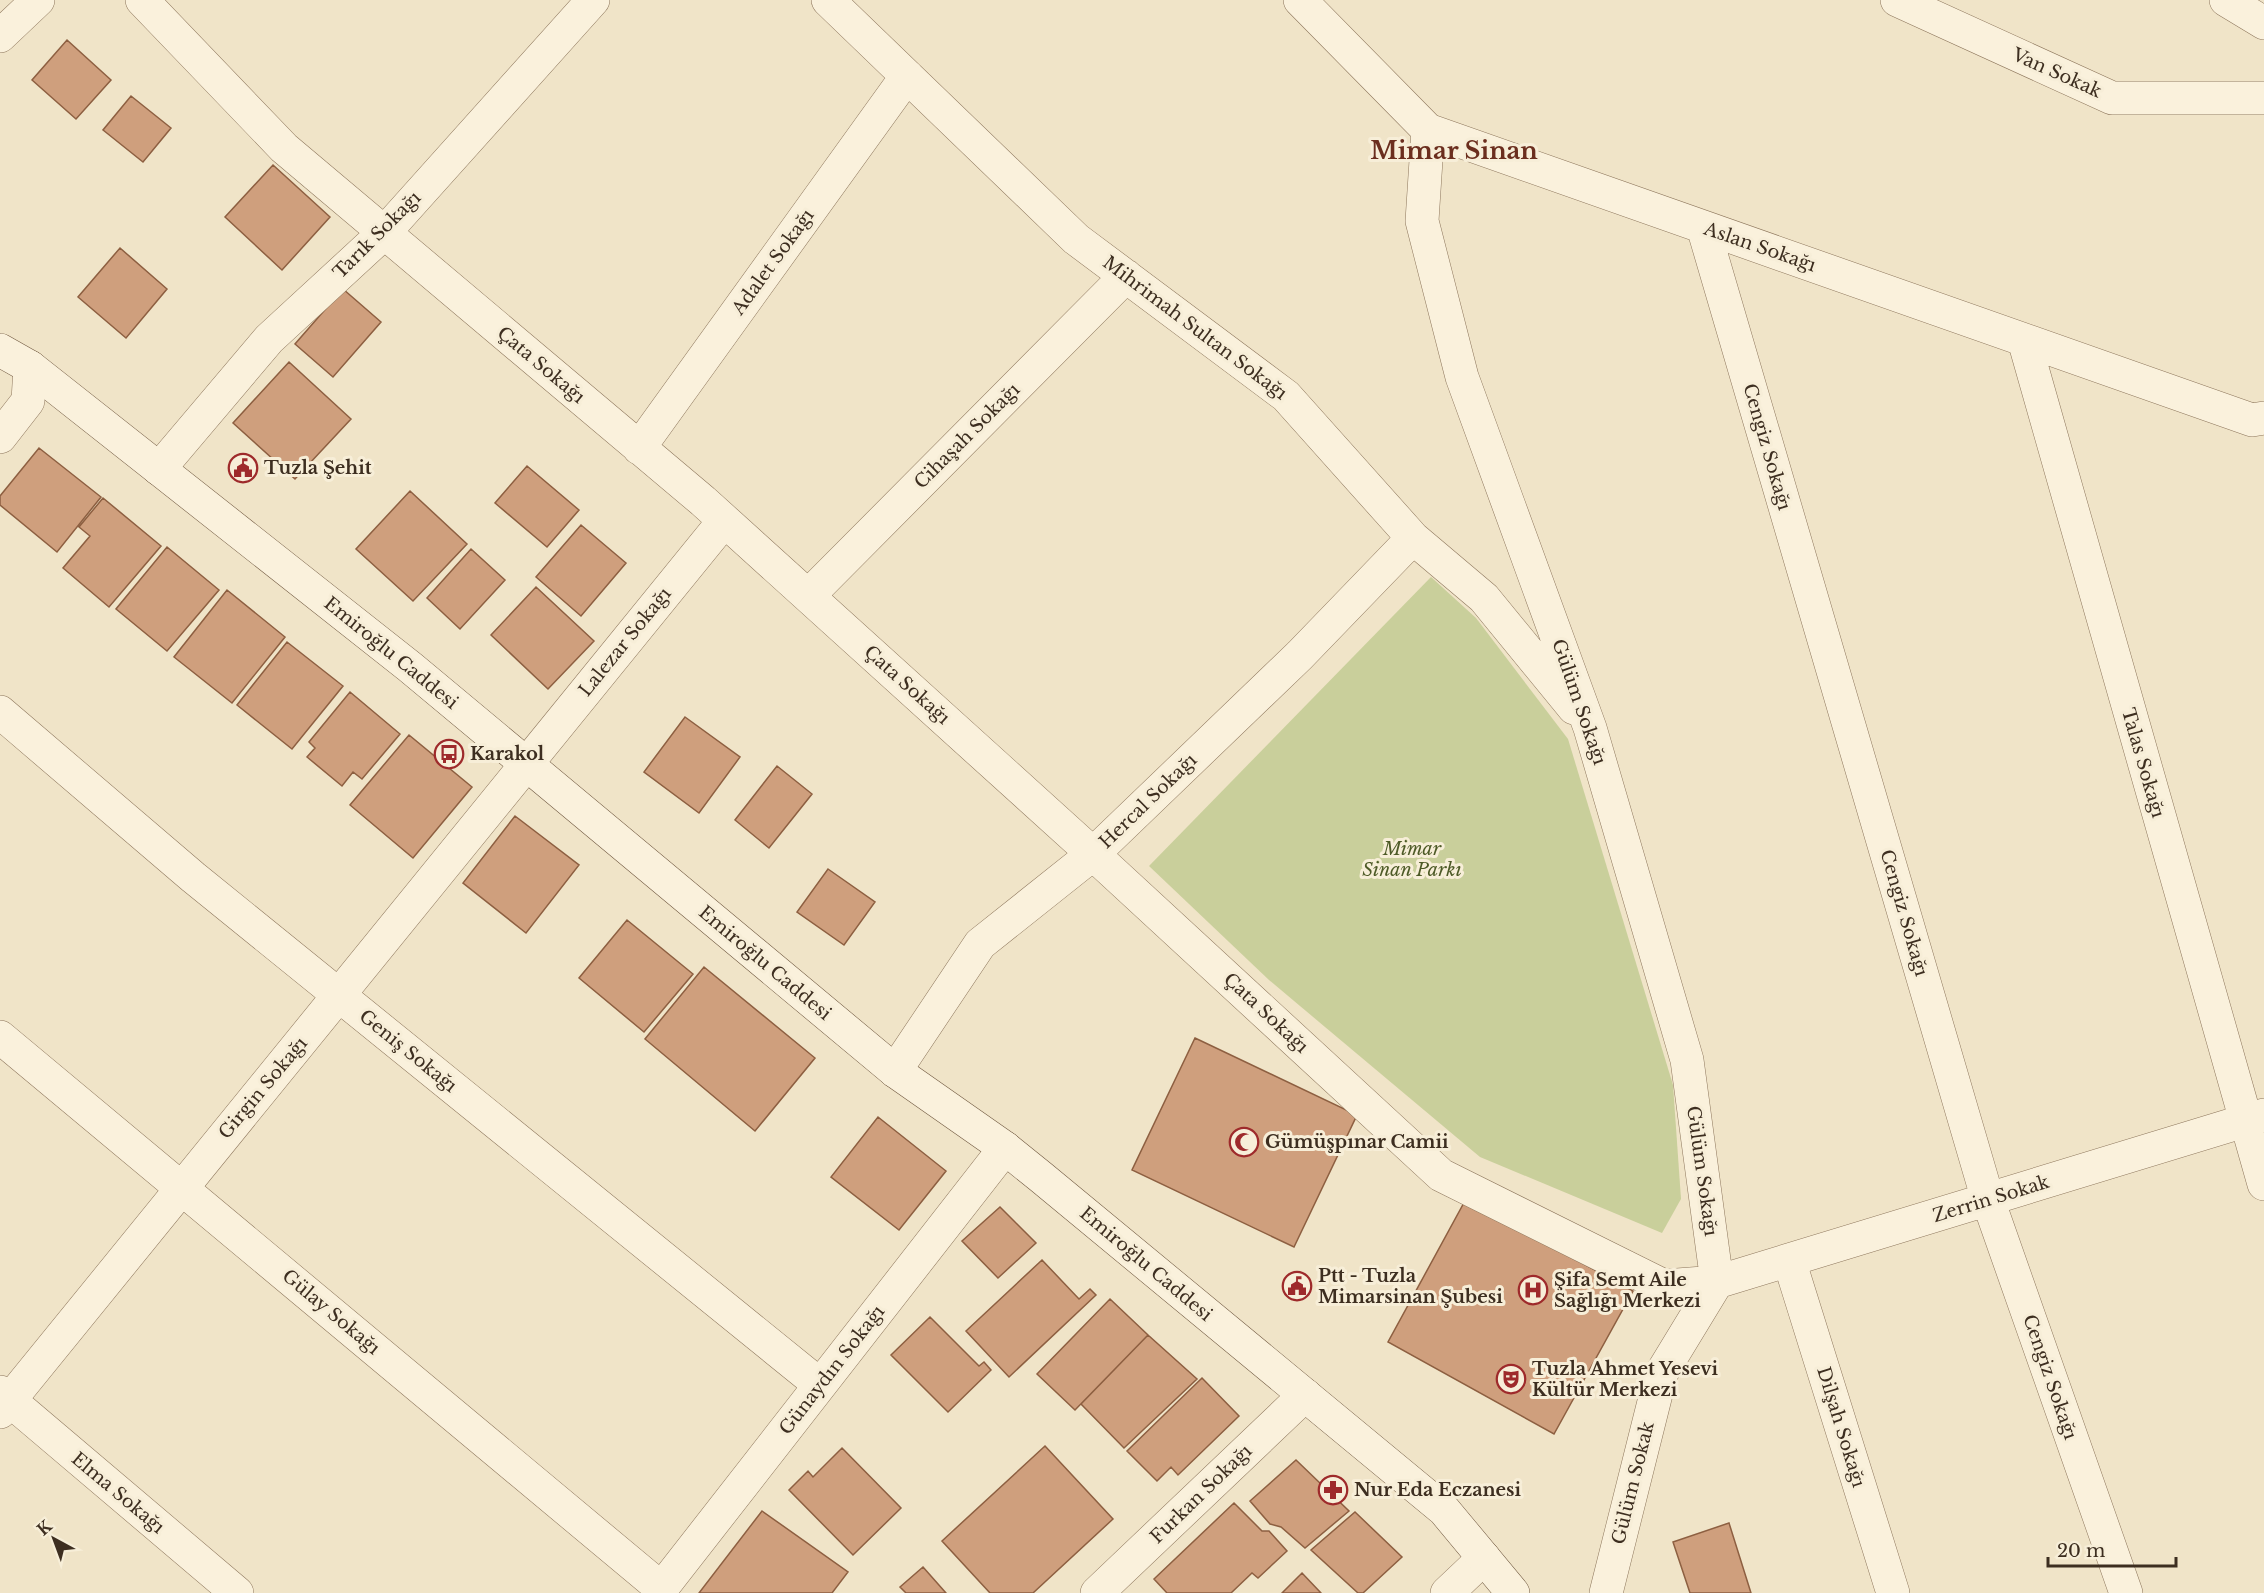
<svg xmlns="http://www.w3.org/2000/svg" width="2264" height="1593" viewBox="0 0 2264 1593" font-family="'Libre Baskerville',serif">
<style>
.green{fill:#c9cf9b}
.building{fill:#cf9f7d;stroke:#8d5f41;stroke-width:1.5}
.lines{fill:none;stroke-linecap:round;stroke-linejoin:round}
.street-casing{stroke:#8d765c;stroke-width:34}
.secondary-casing{stroke:#6f573f;stroke-width:34}
.street{stroke:#faf1dc;stroke-width:33}
.secondary{stroke:#faf1dc;stroke-width:33}
.labels{text-anchor:middle;stroke-width:6;stroke-linejoin:round;paint-order:stroke}
.street-label{font-size:18px;fill:#3d2e20;stroke:#f7eed8}
.poi-label{font-size:18px;font-weight:bold;fill:#3d2e20;stroke:#f7eed8;text-anchor:start}
.park-label{font-size:18px;font-style:italic;fill:#4d5a26;stroke:#f7eed8}
.district-label{font-size:24px;font-weight:bold;fill:#6b2e1e;stroke:#f7eed8}
</style>
<rect width="100%" height="100%" fill="#f0e4c8"/>
<path class="green" d="M1431,577L1476,618L1568,739L1673,1085L1681,1199L1662,1233L1480,1157L1269,980L1149,866Z"/>
<path class="building" d="M67,40L111,80L76,119L32,80Z
M131,96L171,128L143,162L103,130Z
M273,165L330,217L282,270L225,217Z
M120,248L167,289L126,338L78,297Z
M343,289L381,322L333,377L295,344Z
M289,362L351,419L295,479L233,423Z
M39,448L101,497L57,552L0,505V496Z
M527,466L579,510L547,547L495,503Z
M410,491L467,544L413,601L356,549Z
M103,498L161,546L109,607L63,568L90,536L79,527Z
M581,525L626,563L581,616L536,577Z
M167,547L219,590L167,651L116,609Z
M471,549L505,580L460,629L427,598Z
M536,587L594,641L548,689L491,635Z
M227,590L285,637L232,703L174,657Z
M287,642L343,686L292,749L237,705Z
M350,692L400,734L362,779L353,772L342,786L307,757L315,748L309,742Z
M685,717L740,757L699,813L644,772Z
M409,735L472,787L413,858L350,805Z
M777,766L812,794L769,848L735,820Z
M515,816L579,865L526,933L463,883Z
M828,869L875,902L844,945L797,912Z
M627,920L693,974L644,1032L579,978Z
M704,967L815,1058L755,1131L645,1039Z
M1195,1038L1357,1115L1294,1247L1132,1170Z
M878,1117L946,1171L899,1230L831,1177Z
M1466,1199L1633,1291L1554,1434L1388,1342Z
M1000,1207L1036,1243L998,1278L962,1241Z
M1042,1260L1079,1299L1090,1289L1096,1295L1009,1377L966,1331Z
M1110,1299L1148,1335L1075,1410L1037,1374Z
M930,1317L979,1366L984,1362L991,1370L948,1412L891,1355Z
M1148,1335L1197,1379L1124,1448L1081,1404Z
M1202,1378L1239,1416L1178,1475L1171,1467L1157,1481L1127,1451Z
M1045,1446L1113,1519L1033,1593H990L942,1541Z
M842,1448L901,1508L853,1555L789,1490L808,1471L813,1477Z
M1296,1460L1349,1511L1305,1548L1281,1527L1270,1524L1250,1501Z
M1234,1503L1262,1531H1269L1287,1551L1258,1578L1252,1573L1231,1593H1167L1154,1579Z
M762,1511L848,1572L832,1593H699Z
M1355,1512L1402,1557L1363,1593H1358L1311,1550Z
M1729,1523L1751,1593H1690L1673,1542Z
M923,1567L946,1593H906L900,1587Z
M1302,1573L1321,1593H1282Z"/>
<g class="lines">
<g class="street-casing">
<path id="street" d="M142,0L284,148L703,501L1093,854L1441,1175L1664,1286L1717,1282L2264,1115
M828,0L1076,239L1286,396L1413,538L1484,598L1574,708
M1300,0L1428,130L2252,420L2264,418
M1897,0L2112,98H2264
M2226,0L2264,23
M0,36L38,0
M1428,130L1422,221L1462,377L1590,728L1687,1060L1717,1282
M1703,227L1988,1200L2126,1593
M2024,340L2264,1184
M0,437L28,401L30,367
M639,448L907,76
M159,469L269,339L384,233L593,0
M808,596L1126,276
M0,712L193,877L820,1385
M0,1037L662,1589
M895,1071L980,944L1093,854L1300,655L1413,538
M1789,1260L1893,1593
M0,1392L237,1593
M0,1412L724,521
M658,1593L1005,1148
M1097,1593L1305,1395
M1447,1593L1484,1558
M1606,1593L1661,1374L1717,1282"/>
</g>
<g class="secondary-casing">
<path id="secondary" d="M0,350L30,367L410,667L895,1071L1005,1148L1041,1177L1444,1510L1513,1593"/>
</g>
<use href="#street" class="street"/>
<use href="#secondary" class="secondary"/>
</g>
<defs>
<g id="civic-ring" transform="scale(1.5)"><circle r="9.5" fill="#f7eed8" stroke="#9e2a2b" stroke-width="1.5"/><path d="M-.6-6.5H3V-4.5H.6V-3L4-1V1h2V6H-6V1h2V-1L-.6-3ZM-1.2 2.5V6h2.4V2.5Z" fill="#9e2a2b"/></g>
<g id="bus-ring" transform="scale(1.5)"><circle r="9.5" fill="#f7eed8" stroke="#9e2a2b" stroke-width="1.5"/><path d="M-5-6H5V4H4V6H2V4H-2V6H-4V4H-5ZM-3.5-4V0h7V-4ZM-3.5 1.2v1.5H-2V1.2ZM2 1.2v1.5H3.5V1.2Z" fill="#9e2a2b"/></g>
<g id="mosque-ring" transform="scale(1.5)"><circle r="9.5" fill="#f7eed8" stroke="#9e2a2b" stroke-width="1.5"/><path d="M3.5-4.9A6 6 0 1 0 3.5 4.9A5 5 0 1 1 3.5-4.9Z" fill="#9e2a2b"/></g>
<g id="hospital-ring" transform="scale(1.5)"><circle r="9.5" fill="#f7eed8" stroke="#9e2a2b" stroke-width="1.5"/><path d="M-5-5h3v3.5h4V-5h3V5h-3V1.5h-4V5h-3Z" fill="#9e2a2b"/></g>
<g id="theatre-ring" transform="scale(1.5)"><circle r="9.5" fill="#f7eed8" stroke="#9e2a2b" stroke-width="1.5"/><path d="M-5-5.5Q0-4 5-5.5V0Q5 5 0 6Q-5 5-5 0ZM-3.3-2.5H-1v1.5H-3.3ZM1-2.5H3.3v1.5H1ZM-2.8 1Q0 5.5 2.8 1Z" fill="#9e2a2b"/></g>
<g id="pharmacy-ring" transform="scale(1.5)"><circle r="9.5" fill="#f7eed8" stroke="#9e2a2b" stroke-width="1.5"/><path d="M-2-6h4v4h4v4h-4v4h-4v-4h-4v-4h4Z" fill="#9e2a2b"/></g>
</defs>
<g fill-rule="evenodd">
<use href="#civic-ring" x="243" y="468"/>
<use href="#bus-ring" x="449" y="754"/>
<use href="#mosque-ring" x="1244" y="1142"/>
<use href="#civic-ring" x="1297" y="1286"/>
<use href="#hospital-ring" x="1533" y="1290"/>
<use href="#theatre-ring" x="1511" y="1379"/>
<use href="#pharmacy-ring" x="1333" y="1490"/>
</g>
<g class="labels">
<g class="street-label">
<text transform="translate(2057 73) rotate(24)" y="6">Van Sokak</text>
<text transform="translate(377 235) rotate(-45)" y="6">Tarık Sokağı</text>
<text transform="translate(1760 247) rotate(19)" y="6">Aslan Sokağı</text>
<text transform="translate(773 262) rotate(-54)" y="6">Adalet Sokağı</text>
<text transform="translate(1195 328) rotate(37)" y="6">Mihrimah Sultan Sokağı</text>
<text transform="translate(541 365) rotate(40)" y="6">Çata Sokağı</text>
<text transform="translate(967 436) rotate(-45)" y="6">Cihaşah Sokağı</text>
<text transform="translate(1767 447) rotate(74)" y="6">Cengiz Sokağı</text>
<text transform="translate(625 642) rotate(-51)" y="6">Lalezar Sokağı</text>
<text transform="translate(391 653) rotate(39)" y="6">Emiroğlu Caddesi</text>
<text transform="translate(907 685) rotate(42)" y="6">Çata Sokağı</text>
<text transform="translate(1579 702) rotate(71)" y="6">Gülüm Sokağı</text>
<text transform="translate(2143 763) rotate(74)" y="6">Talas Sokağı</text>
<text transform="translate(1148 801) rotate(-44)" y="6">Hercal Sokağı</text>
<text transform="translate(1904 913) rotate(74)" y="6">Cengiz Sokağı</text>
<text transform="translate(765 963) rotate(40)" y="6">Emiroğlu Caddesi</text>
<text transform="translate(1266 1013) rotate(43)" y="6">Çata Sokağı</text>
<text transform="translate(408 1051) rotate(39)" y="6">Geniş Sokağı</text>
<text transform="translate(263 1088) rotate(-50)" y="6">Girgin Sokağı</text>
<text transform="translate(1702 1171) rotate(82)" y="6">Gülüm Sokağı</text>
<text transform="translate(1991 1199) rotate(-17)" y="6">Zerrin Sokak</text>
<text transform="translate(1146 1264) rotate(40)" y="6">Emiroğlu Caddesi</text>
<text transform="translate(331 1312) rotate(40)" y="6">Gülay Sokağı</text>
<text transform="translate(832 1370) rotate(-52)" y="6">Günaydın Sokağı</text>
<text transform="translate(2050 1377) rotate(71)" y="6">Cengiz Sokağı</text>
<text transform="translate(1841 1427) rotate(73)" y="6">Dilşah Sokağı</text>
<text transform="translate(1633 1483) rotate(-76)" y="6">Gülüm Sokak</text>
<text transform="translate(118 1493) rotate(40)" y="6">Elma Sokağı</text>
<text transform="translate(1201 1494) rotate(-44)" y="6">Furkan Sokağı</text>
</g>
<g class="poi-label">
<text x="264" y="474">Tuzla Şehit</text>
<text x="470" y="760">Karakol</text>
<text x="1265" y="1148">Gümüşpınar Camii</text>
<text x="1318" y="1282">Ptt - Tuzla<tspan x="1318" dy="21">Mimarsinan Şubesi</tspan></text>
<text x="1554" y="1286">Şifa Semt Aile<tspan x="1554" dy="21">Sağlığı Merkezi</tspan></text>
<text x="1532" y="1375">Tuzla Ahmet Yesevi<tspan x="1532" dy="21">Kültür Merkezi</tspan></text>
<text x="1354" y="1496">Nur Eda Eczanesi</text>
</g>
<g class="park-label">
<text x="1412" y="855">Mimar<tspan x="1412" dy="21">Sinan Parkı</tspan></text>
</g>
<g class="district-label">
<text x="1454" y="159">Mimar Sinan</text>
</g>
</g>
<g transform="translate(54 1539) rotate(319)" stroke="#f7eed8" stroke-width="4.5" paint-order="stroke">
<path d="M0-4.5L10 22L0 15L-10 22Z" fill="#3d2e20"/>
<text y="-9" font-size="16" font-weight="bold" text-anchor="middle" fill="#3d2e20">K</text>
</g>
<path d="M2048 1557v9h128v-9" fill="none" stroke="#3d2e20" stroke-width="3"/>
<text x="2057" y="1557" font-size="18" fill="#3d2e20" stroke="#f7eed8" stroke-width="4.5" paint-order="stroke">20 m</text>
</svg>
